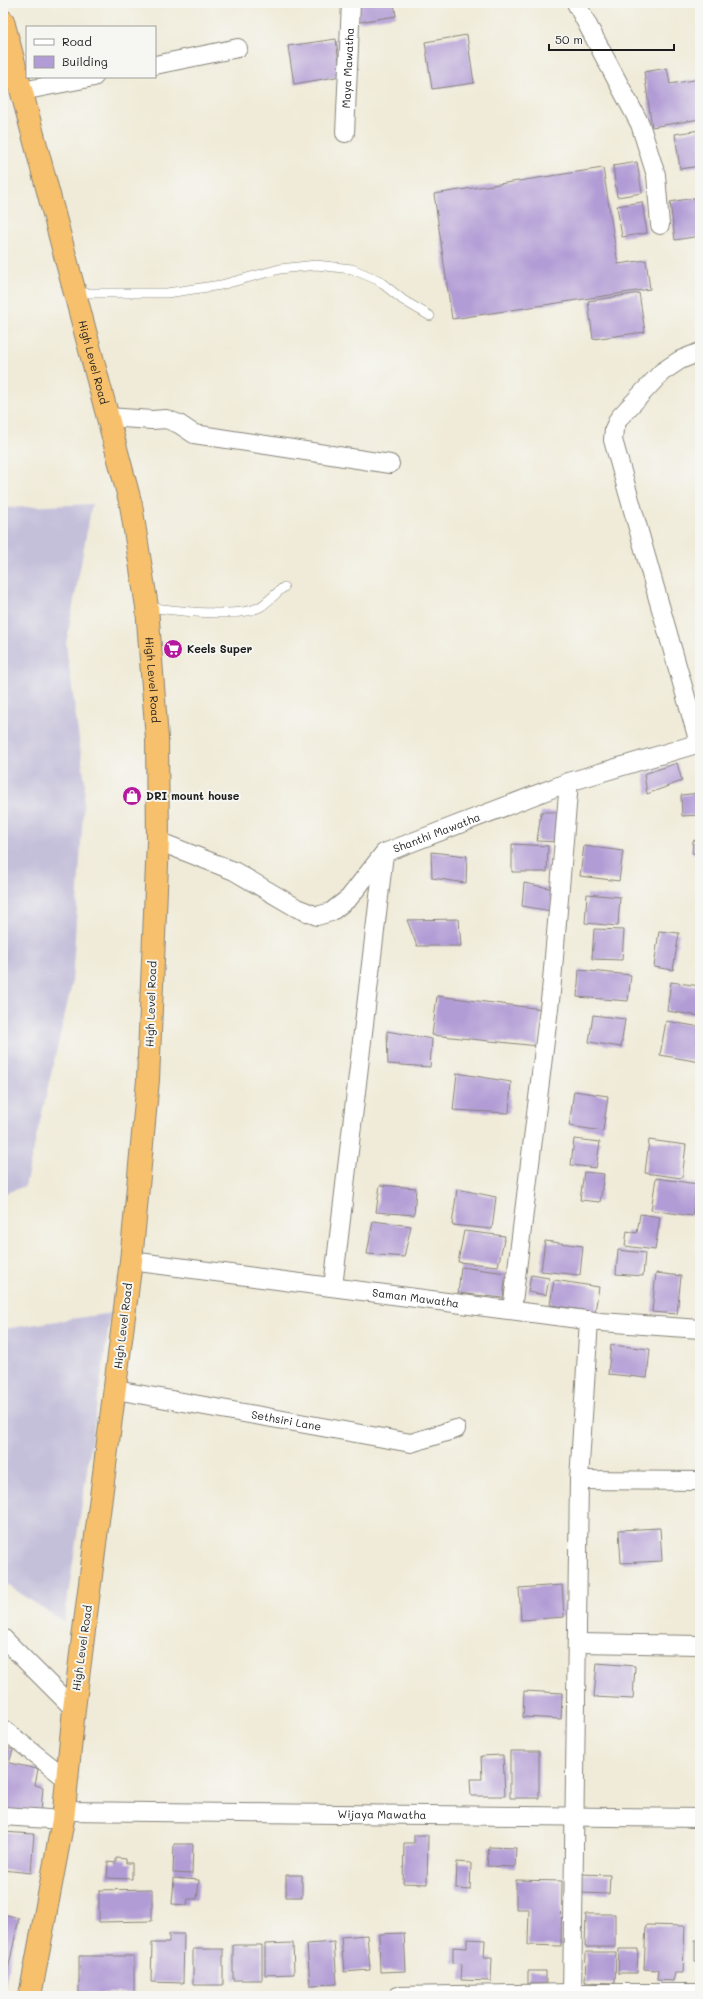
<svg xmlns="http://www.w3.org/2000/svg" width="703" height="1999" viewBox="0 0 703 1999" font-family="Mali,sans-serif">
<style>
.industrial{fill:#c5c0da}
.building{fill:#b29cd5}
.lines{fill:none;stroke-linecap:round;stroke-linejoin:round}
.lane-casing{stroke:#86847a;stroke-width:10}
.street-casing{stroke:#86847a;stroke-width:20}
.highway-casing{stroke:#86847a;stroke-width:24}
.lane{stroke:#fff;stroke-width:9}
.street{stroke:#fff;stroke-width:18}
.highway{stroke:#f7c06c;stroke-width:22}
.labels{text-anchor:middle;stroke-width:4;stroke-linejoin:round;paint-order:stroke}
.street-label{font-size:11px;fill:#1c1c1c;stroke:#f6f6f2}
.poi-label{font-size:11px;font-weight:bold;fill:#1c1c1c;stroke:#f6f6f2;text-anchor:start}
</style>
<rect width="100%" height="100%" fill="#f6f6f2"/>
<filter id="ink" filterUnits="userSpaceOnUse"><feTurbulence type="fractalNoise" baseFrequency=".025" numOctaves="2"/><feDisplacementMap in="SourceGraphic" scale="8" xChannelSelector="R" yChannelSelector="G"/><feConvolveMatrix kernelMatrix="1 2 1 2 8 2 1 2 1" color-interpolation-filters="sRGB"/></filter>
<filter id="wash" filterUnits="userSpaceOnUse"><feTurbulence type="fractalNoise" baseFrequency=".012" numOctaves="4" result="noise"/><feDisplacementMap in="SourceGraphic" scale="16" xChannelSelector="R" yChannelSelector="G"/><feGaussianBlur stdDeviation="0.9" result="paint"/><feColorMatrix in="noise" values="0 0 0 0 0 0 0 0 0 0 0 0 0 0 0 0 0 1.4 0 .05"/><feComposite in="paint" operator="in"/></filter>
<g filter="url(#wash)">
<rect width="100%" height="100%" fill="#f0ebd8"/>
<path class="industrial" d="M92,504L66,644L85,783L72,984L25,1186L3,1194V508Z
M111,1313L64,1622L3,1582V1329Z"/>
<g id="blocks">
<path class="building" d="M356,3H394L396,16L359,22Z
M467,35L474,83L432,89L425,42Z
M336,39L341,76L294,84L288,46Z
M667,68L670,84L700,79V119L652,127L644,72Z
M700,130V166L680,169L675,134Z
M637,162L642,193L617,197L613,166Z
M603,168L618,264L646,260L650,289L452,319L434,194Z
M700,197V236L675,240L670,202Z
M642,202L647,233L622,237L617,206Z
M639,293L645,332L593,339L588,301Z
M677,763L682,781L647,794L644,774Z
M700,793V815L682,816L681,795Z
M541,812H562L559,842L537,841Z
M700,838V854L692,853L693,841Z
M512,844L548,846L547,872H512Z
M584,846L623,851L619,881L580,876Z
M431,852L467,856L466,883L432,878Z
M524,883L554,889L551,911L522,906Z
M587,894L620,897L618,926L585,923Z
M459,919L461,946H417L407,920Z
M594,929L624,930L622,960L592,959Z
M659,931L679,933L673,970L654,967Z
M579,970L631,975L628,1001L577,997Z
M671,982L700,986V1016L667,1011Z
M437,996L542,1009L538,1046L432,1035Z
M593,1015L625,1019L621,1047L589,1042Z
M666,1021L700,1027V1062L660,1055Z
M387,1031L432,1039L430,1067L388,1064Z
M457,1073L511,1082L509,1113L453,1110Z
M574,1091L608,1096L603,1131L569,1126Z
M574,1139L600,1142L596,1168L571,1165Z
M649,1140L686,1145L682,1178L645,1173Z
M584,1172L604,1174L600,1202L580,1200Z
M656,1178L697,1184L692,1216L651,1210Z
M380,1185L416,1188L414,1215L376,1212Z
M457,1189L496,1197L492,1229L452,1225Z
M640,1214L660,1217L655,1250L625,1246L627,1231L637,1233Z
M373,1221L411,1226L404,1257L367,1254Z
M464,1231L505,1236L498,1266L458,1262Z
M545,1241L583,1246L580,1275L541,1271Z
M618,1250L645,1253L643,1276L616,1274Z
M461,1267L506,1273L503,1298L458,1293Z
M656,1273L681,1276L677,1314L652,1312Z
M531,1275L549,1278L546,1295L528,1292Z
M554,1280L599,1287L595,1312L550,1305Z
M611,1345L650,1349L647,1378L608,1374Z
M660,1528L662,1561L621,1563L619,1530Z
M562,1585L564,1617L521,1620L519,1588Z
M597,1663L635,1666L633,1699L594,1697Z
M524,1691L562,1693L561,1719L523,1717Z
M3,1746L13,1750L9,1763L38,1769L35,1785L43,1787L41,1812L3,1811Z
M510,1751H539V1798H510Z
M503,1755L505,1796H471L470,1779H482L481,1756Z
M3,1832L34,1834L31,1873L3,1870Z
M414,1835H428L427,1884L403,1883L404,1843H414Z
M174,1844H193L192,1874L173,1873Z
M489,1847L516,1848L515,1867L487,1866Z
M116,1858L126,1859V1863H132V1879L107,1878L108,1862L116,1863Z
M457,1862L471,1863L470,1890L456,1889Z
M581,1874L610,1875L609,1894L581,1893Z
M286,1875H302V1897H286Z
M174,1878L199,1880L197,1899H188L187,1905L172,1904Z
M516,1880L562,1881L561,1946L528,1945L529,1909H516Z
M152,1889V1921L99,1922V1890Z
M3,1914L19,1918L4,1989H3Z
M586,1914H615V1947H585Z
M646,1925L685,1926L683,1973H675L673,1981L657,1980L658,1970L644,1969Z
M404,1933L406,1971L380,1972L379,1934Z
M169,1934H184L183,1983L151,1982L152,1943H169Z
M367,1935L370,1970L344,1972L341,1937Z
M467,1939L485,1940L484,1958H492L491,1981L461,1980L462,1964L453,1963V1947L467,1948Z
M695,1940H700V1962L695,1961Z
M334,1942L337,1984L310,1985L307,1944Z
M293,1943L294,1974L265,1975V1944Z
M233,1945H262V1980H233Z
M193,1949H223V1985H193Z
M619,1949H638L637,1973H618Z
M586,1952H616L615,1983L585,1982Z
M79,1956H134V1993H79Z
M528,1971H546V1984H528Z"/>
</g>
</g>
<g filter="url(#ink)">
<use href="#blocks" fill-opacity="0" stroke="#86847a" stroke-width="1"/>
<g class="lines">
<g class="lane-casing">
<path id="lane" d="M75,293H167L221,285L280,269L316,265L352,269L378,280L403,300L430,316
M147,607C173,610 237,619 260,607C268,602 276,593 284,587"/>
</g>
<g class="street-casing">
<g id="street">
<path d="M576,3L640,124L656,175L660,225"/>
<path d="M155,65L238,48"/>
<path d="M22,91L94,77"/>
<path id="s1" d="M345,133L351,3"/>
<path d="M107,417L152,420L166,419L179,424L194,434L390,464"/>
<path d="M699,743L613,440L614,429L619,418L662,372L680,360L700,352"/>
<path id="s2" d="M158,841L234,871L297,908L317,916L331,912L349,898L384,853L569,782L700,743"/>
<path id="s3" d="M131,1261L601,1322L700,1329"/>
<path d="M333,1287L384,854"/>
<path d="M512,1310L551,992L569,782"/>
<path id="s4" d="M116,1390L411,1443L456,1429"/>
<path d="M579,1480L700,1481"/>
<path d="M3,1638L74,1709"/>
<path d="M577,1643L700,1645"/>
<path d="M3,1729L68,1780"/>
<path id="s5" d="M64,1811L700,1818"/>
<path d="M3,1816L63,1820"/>
<path d="M398,1996L572,1993H700"/>
<path d="M572,1996L579,1480L589,1320"/>
</g>
</g>
<g class="highway-casing">
<g id="highway">
<path id="s6" d="M3,21L131,505L147,607L157,739L158,841L148,1080L131,1261L74,1709L63,1820L30,1996"/>
</g>
</g>
<use href="#lane" class="lane"/>
<use href="#street" class="street"/>
<use href="#highway" class="highway"/>
</g>
</g>
<defs>
<g id="supermarket-disc" transform="scale(1)"><circle r="9.5" fill="#b5179e" stroke="#f6f6f2"/><path d="M-6-5.5h2.5l.6 2H6L4.5 2H-2.5L-4.4-4H-6ZM-1.5 3.2a1.3 1.3 0 1 0 .1 0ZM3 3.2a1.3 1.3 0 1 0 .1 0Z" fill="#fff"/></g>
<g id="shop-disc" transform="scale(1)"><circle r="9.5" fill="#b5179e" stroke="#f6f6f2"/><path d="M-5-2.5h2.3a2.7 3.5 0 0 1 5.4 0H5L5.5 6h-11ZM-1.5-2.5h3a1.5 2.3 0 0 0-3 0Z" fill="#fff"/></g>
</defs>
<g fill-rule="evenodd">
<use href="#supermarket-disc" x="173" y="649"/>
<use href="#shop-disc" x="132" y="796"/>
</g>
<g class="labels">
<g class="street-label">
<text dy="4" stroke="none"><textPath href="#s1" startOffset="65">Maya Mawatha</textPath></text>
<text dy="4" stroke="none"><textPath href="#s6" startOffset="353">High Level Road</textPath></text>
<text dy="4" stroke="none"><textPath href="#s6" startOffset="677">High Level Road</textPath></text>
<text dy="4" stroke="none"><textPath href="#s2" startOffset="327">Shanthi Mawatha</textPath></text>
<text transform="translate(151 1004) rotate(-88)" y="4">High Level Road</text>
<text dy="4" stroke="none"><textPath href="#s3" startOffset="287">Saman Mawatha</textPath></text>
<text transform="translate(123 1326) rotate(-83)" y="4">High Level Road</text>
<text dy="4" stroke="none"><textPath href="#s4" startOffset="173">Sethsiri Lane</textPath></text>
<text transform="translate(82 1648) rotate(-82)" y="4">High Level Road</text>
<text dy="4" stroke="none"><textPath href="#s5" startOffset="318">Wijaya Mawatha</textPath></text>
</g>
<g class="poi-label">
<text x="187" y="653">Keels Super</text>
<text x="146" y="800">DRI mount house</text>
</g>
</g>
<rect width="703" height="1999" fill="none" stroke="#f6f6f2" stroke-width="16"/>
<rect x="26" y="26" width="130" height="52" fill="#f6f6f2" stroke="#9f9f9c"/>
<rect x="34" y="39" width="20" height="6" fill="#ffffff" stroke="#9f9f9c"/>
<text x="62" y="46" font-size="12" fill="#1c1c1c">Road</text>
<rect x="34" y="56" width="20" height="12" fill="#b29cd5" stroke="#9f9f9c"/>
<text x="62" y="66" font-size="12" fill="#1c1c1c">Building</text>
<path d="M549 44v6h125v-6" fill="none" stroke="#1c1c1c" stroke-width="2"/>
<text x="555" y="44" font-size="12" fill="#1c1c1c" stroke="#f6f6f2" stroke-width="3" paint-order="stroke">50 m</text>
</svg>
